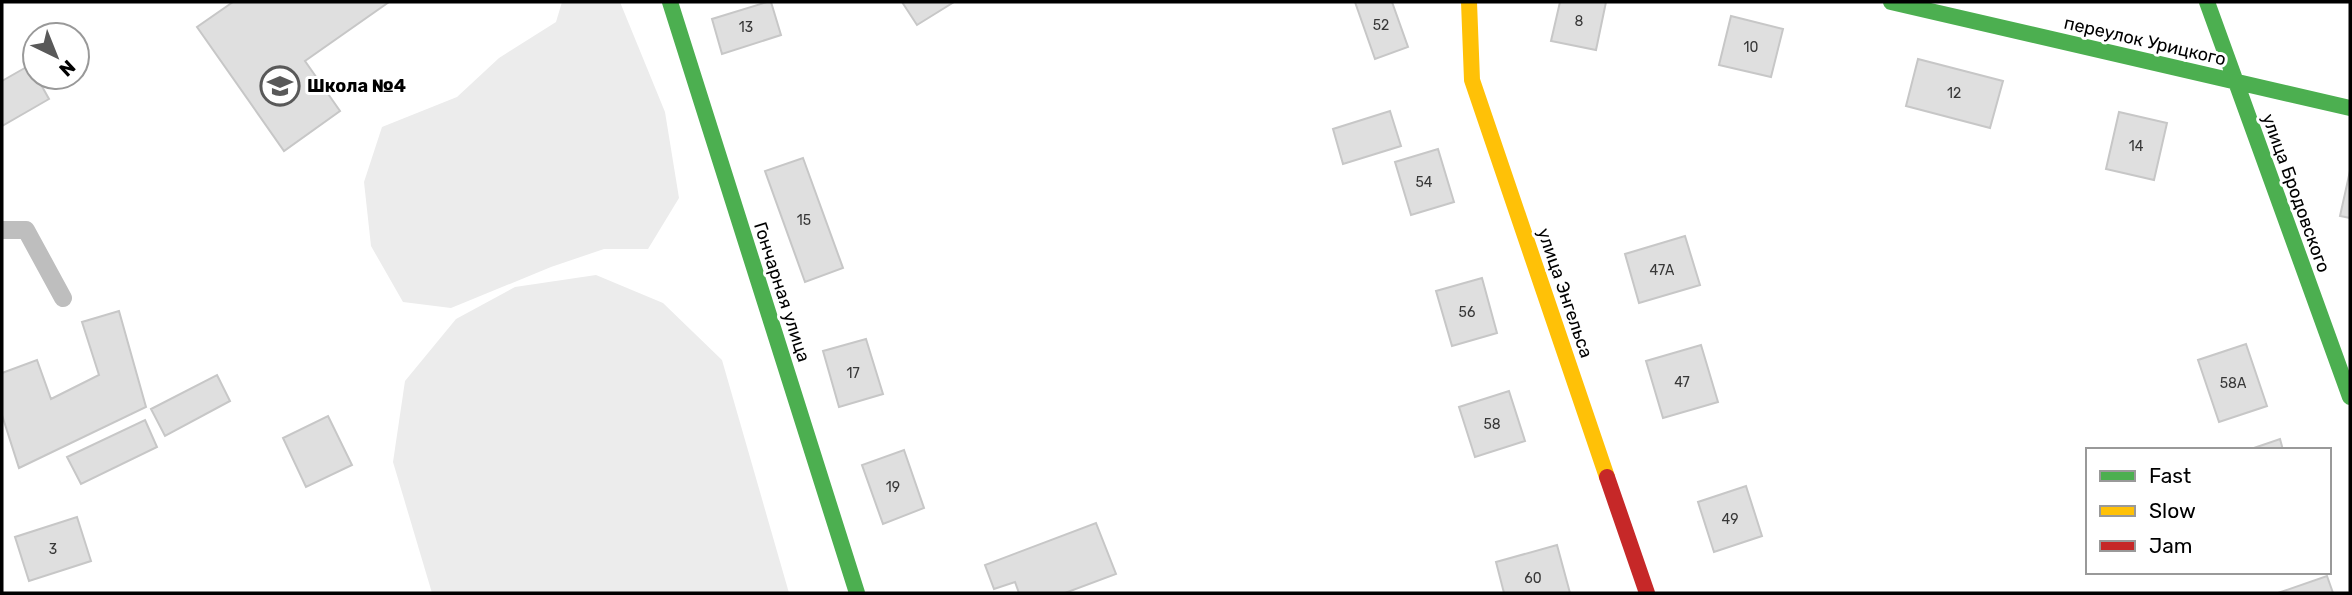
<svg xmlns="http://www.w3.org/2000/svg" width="2352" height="595" viewBox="0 0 2352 595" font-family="Rubik,sans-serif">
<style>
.green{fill:#ececec}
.building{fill:#dfdfdf;stroke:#c7c7c7;stroke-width:2}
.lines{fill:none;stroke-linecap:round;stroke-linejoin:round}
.lane{stroke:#bebebe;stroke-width:18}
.fast{stroke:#4caf50;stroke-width:16}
.slow{stroke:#ffc107;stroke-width:16}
.jam{stroke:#c62828;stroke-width:16}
.labels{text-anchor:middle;stroke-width:6;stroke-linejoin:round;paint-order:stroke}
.number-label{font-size:14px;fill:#383838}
.street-label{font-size:18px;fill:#000;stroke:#fff}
.poi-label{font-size:18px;font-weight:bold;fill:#000;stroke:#fff;text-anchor:start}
</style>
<rect width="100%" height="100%" fill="#fff"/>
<path class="green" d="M562,2H620L665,112L679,198L648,249H604L551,267L451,308L403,302L371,246L364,182L382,127L457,97L499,58L556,22Z
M596,275L663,303L722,360L789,593H432L393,462L405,381L456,319L515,287Z"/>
<path class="building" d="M233,2H389L305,61L340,111L284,151L197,27Z
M767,2H771L781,35L722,54L712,19Z
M902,2H954L917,25Z
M1355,2H1392L1408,47L1375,59Z
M1560,2H1606L1596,50L1551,41Z
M1731,16L1783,29L1771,77L1719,65Z
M1918,59L2003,81L1990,128L1906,106Z
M30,65L49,99L2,126V81Z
M1390,111L1401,146L1343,164L1333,129Z
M2119,112L2167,123L2154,180L2106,169Z
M1438,149L1454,202L1411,215L1395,162Z
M803,158L843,268L805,282L765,171Z
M2350,171V218L2340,216Z
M1685,236L1700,285L1639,303L1625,254Z
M1482,278L1497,333L1452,346L1436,291Z
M119,311L146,407L19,468L2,415V373L37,360L51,399L99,375L82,322Z
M866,339L883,394L839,407L823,351Z
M2246,344L2267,406L2219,422L2198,360Z
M1701,345L1718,402L1663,418L1646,361Z
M217,375L230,401L165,436L151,409Z
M1509,391L1525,441L1475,457L1459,407Z
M328,416L352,465L306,487L283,438Z
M145,420L157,447L81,484L67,457Z
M2280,439L2283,450H2248Z
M904,450L924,508L883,524L862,465Z
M1746,486L1762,536L1714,552L1698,502Z
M77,517L91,561L29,581L15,537Z
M1096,523L1116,574L1065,593H1019L1015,582L994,589L985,565Z
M1557,545L1570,593H1504L1496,562Z
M2327,576L2333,593H2278Z"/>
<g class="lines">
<path class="lane" d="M2,230H26L63,298"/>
<path class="fast" d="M670,2L857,593
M1891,2L2350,108
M2207,2L2350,397"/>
<path class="slow" d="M1469,2L1472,80L1607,477"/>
<path class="jam" d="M1607,477L1647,593"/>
</g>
<defs>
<g id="school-ring" transform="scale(2.0125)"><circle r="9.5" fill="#fff" stroke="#595959" stroke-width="1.5"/><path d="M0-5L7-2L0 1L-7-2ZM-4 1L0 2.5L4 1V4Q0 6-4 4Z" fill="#595959"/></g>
</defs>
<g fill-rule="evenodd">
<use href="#school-ring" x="280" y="86"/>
</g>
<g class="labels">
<g class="number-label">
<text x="1579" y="26">8</text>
<text x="1381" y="30">52</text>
<text x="746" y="32">13</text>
<text x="1751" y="52">10</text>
<text x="1954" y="98">12</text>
<text x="2136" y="151">14</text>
<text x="1424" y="187">54</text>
<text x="804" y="225">15</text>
<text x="1662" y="275">47А</text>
<text x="1467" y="317">56</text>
<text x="853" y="378">17</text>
<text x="1682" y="387">47</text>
<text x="2233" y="388">58А</text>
<text x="1492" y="429">58</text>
<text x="893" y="492">19</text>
<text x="1730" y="524">49</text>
<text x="53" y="554">3</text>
<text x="1533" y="583">60</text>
</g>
<g class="street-label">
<text transform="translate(2145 41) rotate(13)" y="6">переулок Урицкого</text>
<text transform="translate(2296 193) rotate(70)" y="6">улица Бродовского</text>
<text transform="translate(782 292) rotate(72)" y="6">Гончарная улица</text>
<text transform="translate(1565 293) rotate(71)" y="6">улица Энгельса</text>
</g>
<g class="poi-label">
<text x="307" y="92">Школа №4</text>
</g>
</g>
<rect width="2352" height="595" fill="none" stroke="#000000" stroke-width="7"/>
<rect x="2086" y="448" width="245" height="126" fill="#ffffff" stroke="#999999" stroke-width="2"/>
<rect x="2100" y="471" width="35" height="10" fill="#4caf50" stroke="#999999" stroke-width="2"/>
<text x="2149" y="483" font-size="21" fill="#000000">Fast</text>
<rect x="2100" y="506" width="35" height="10" fill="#ffc107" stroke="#999999" stroke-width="2"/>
<text x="2149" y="518" font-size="21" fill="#000000">Slow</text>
<rect x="2100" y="541" width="35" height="10" fill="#c62828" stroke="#999999" stroke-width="2"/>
<text x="2149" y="553" font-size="21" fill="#000000">Jam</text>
<g transform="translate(56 56) rotate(137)"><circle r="33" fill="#ffffff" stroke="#999999" stroke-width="2"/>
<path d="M0-5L12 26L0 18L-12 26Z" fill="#595959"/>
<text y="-10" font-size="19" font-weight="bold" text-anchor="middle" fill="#000000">N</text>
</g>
</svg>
